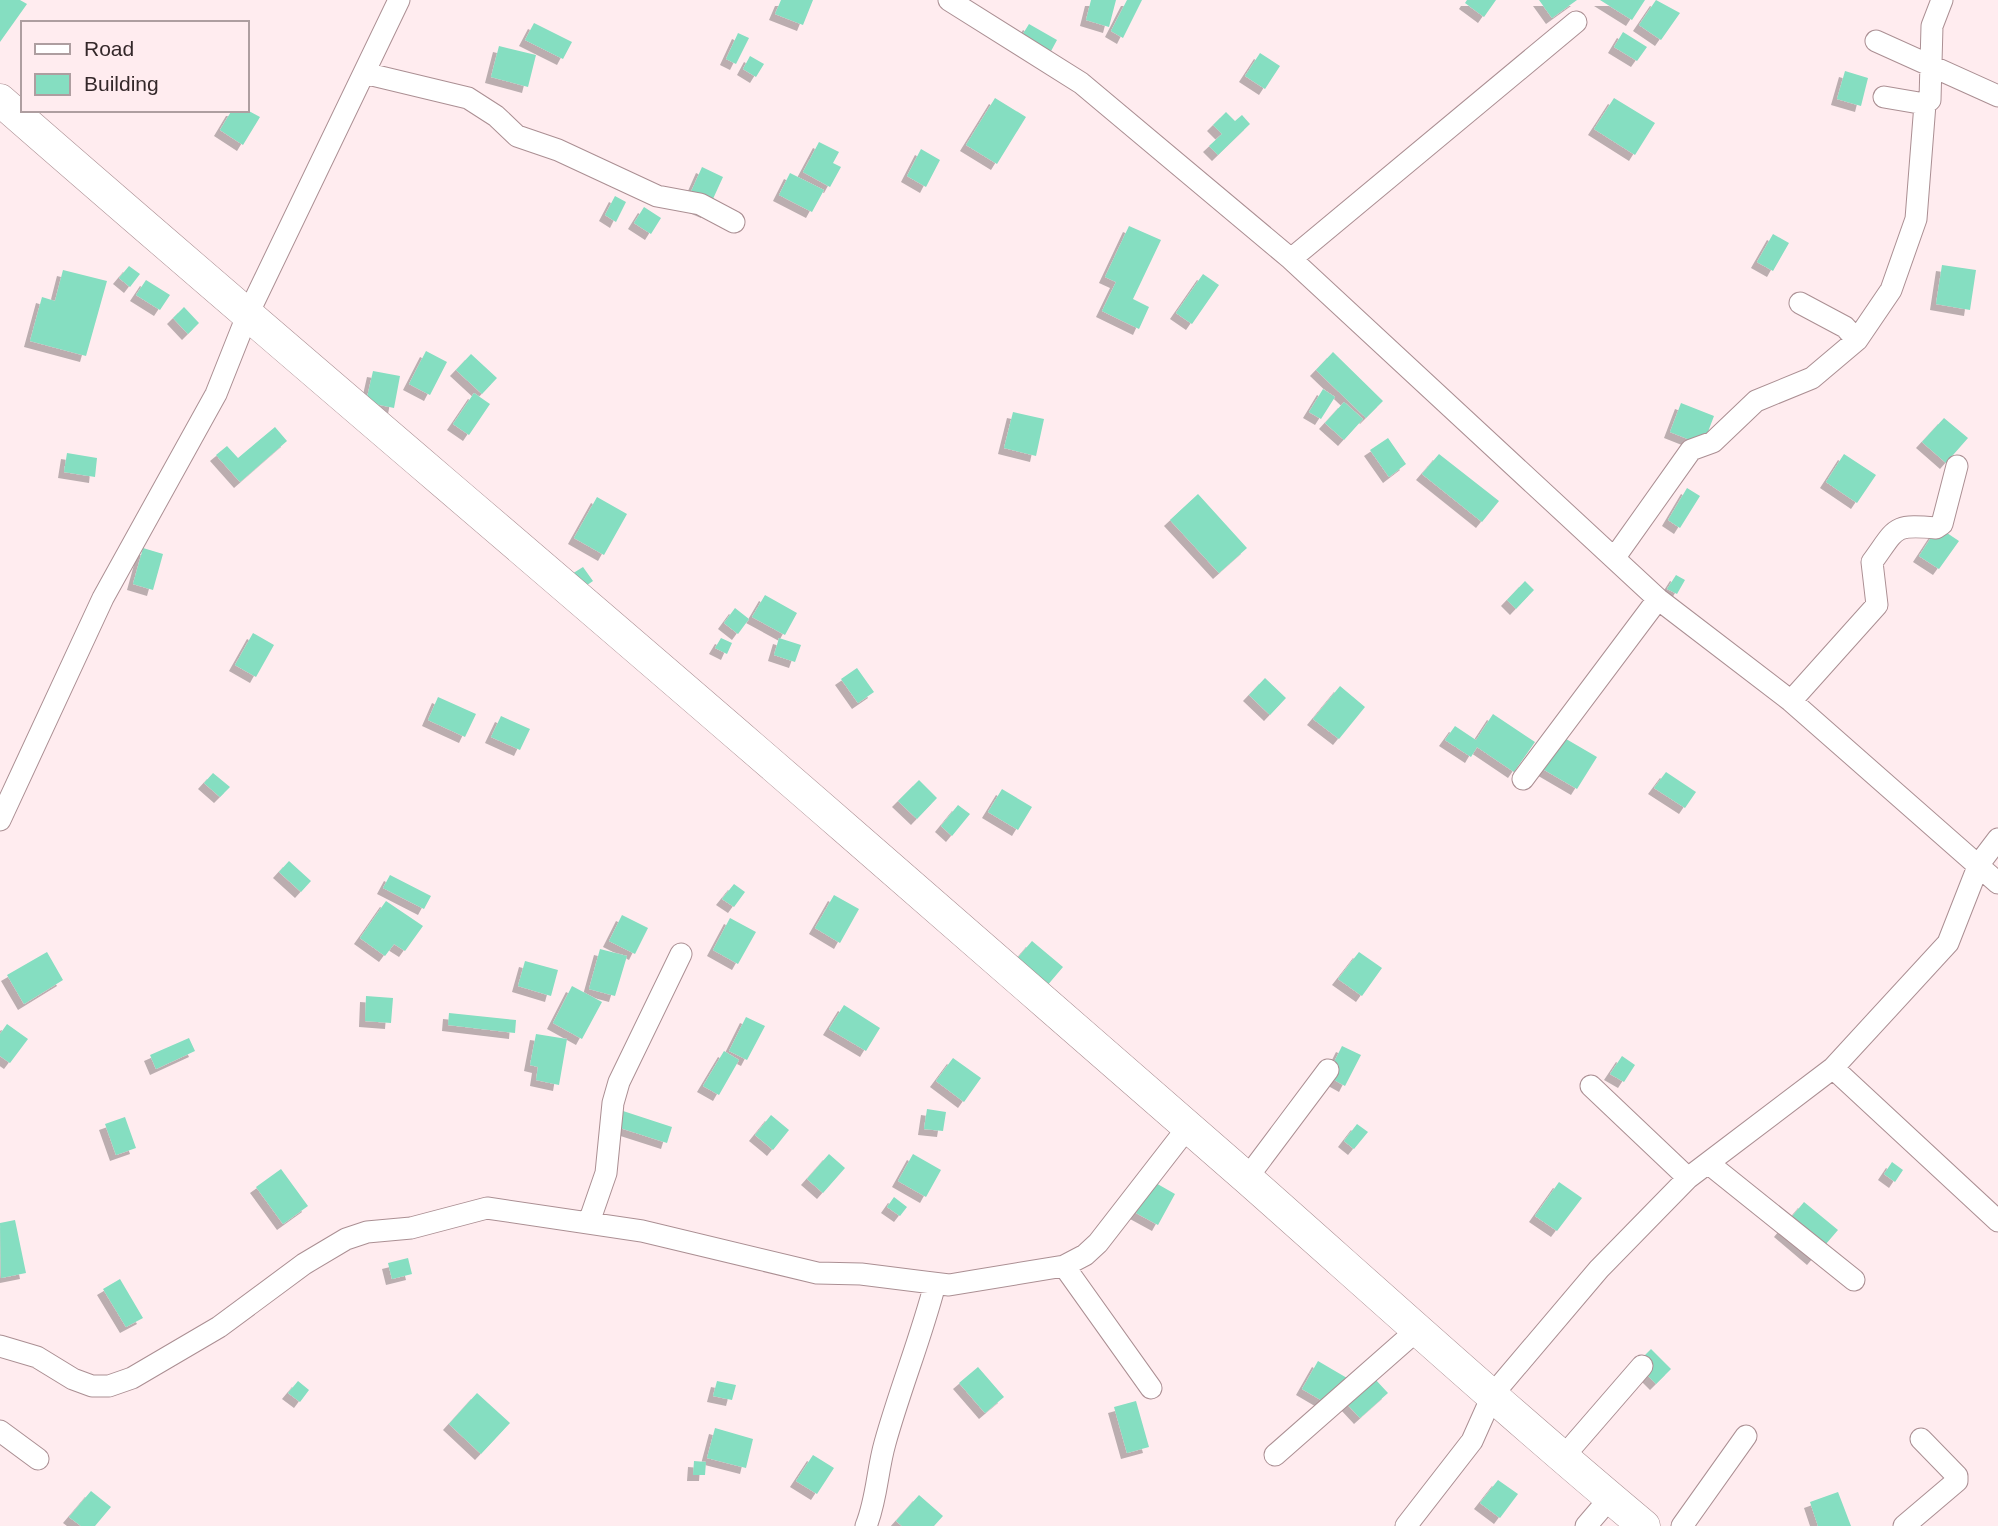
<svg xmlns="http://www.w3.org/2000/svg" width="1998" height="1526" viewBox="0 0 1998 1526" font-family="Arial,sans-serif">
<style>
.building{fill:#85dec1;filter:url(#shadow)}
.lines{fill:none;stroke-linecap:round;stroke-linejoin:round}
.street-casing{stroke:#ab8f93;stroke-width:23}
.secondary-casing{stroke:#ab8f93;stroke-width:33}
.street{stroke:#fff;stroke-width:21}
.secondary{stroke:#fff;stroke-width:32}
</style>
<defs>
<filter id="shadow"><feDropShadow dx="-6" dy="6" stdDeviation="0" flood-color="#0004"/></filter>
</defs>
<rect width="100%" height="100%" fill="#ffecef"/>
<path class="building" d="M0,0H20L27,4L0,42Z
M781,0H813L803,25L775,14Z
M1091,0H1116L1109,27L1086,20Z
M1127,0H1142L1123,38L1111,31Z
M1467,0H1496L1484,17L1465,3Z
M1539,0H1577L1552,18Z
M1600,0H1645L1632,20Z
M1656,0L1680,13L1661,40L1639,25Z
M534,23L572,42L563,59L525,40Z
M1029,24L1057,40L1050,53L1021,37Z
M1623,32L1647,47L1637,61L1614,47Z
M738,33L749,38L736,64L726,59Z
M499,46L536,55L528,87L491,77Z
M1260,53L1280,66L1265,89L1245,76Z
M750,56L764,64L756,77L743,69Z
M1845,71L1868,78L1861,106L1837,99Z
M995,98L1026,117L997,164L966,145Z
M1614,98L1655,123L1635,155L1594,129Z
M232,110H247L260,117L243,145L220,130Z
M1226,112L1235,121L1242,115L1250,124L1218,155L1209,146L1222,134L1213,125Z
M819,142L839,152L833,163L841,167L830,187L803,172Z
M921,149L940,160L926,187L907,176Z
M702,167L723,177L707,212L686,203Z
M790,173L824,190L812,212L779,195Z
M615,196L626,202L616,222L605,215Z
M644,207L661,218L651,234L634,223Z
M1129,226L1161,240L1133,299L1149,307L1139,329L1102,311L1116,282L1105,277Z
M1773,234L1789,243L1773,271L1757,262Z
M1942,265L1976,270L1970,310L1936,304Z
M129,266L140,274L130,287L119,278Z
M63,270L107,281L86,356L30,341L42,297L55,301Z
M1203,274L1219,285L1192,324L1176,313Z
M146,280L170,295L160,310L136,295Z
M184,307L199,323L188,334L173,318Z
M426,351L447,362L430,395L409,384Z
M1333,352L1383,401L1366,418L1316,370Z
M471,354L497,378L482,394L456,370Z
M373,371L400,376L394,408L366,402Z
M1323,389L1335,397L1321,419L1309,412Z
M474,393L490,404L469,435L453,424Z
M1344,402L1363,419L1344,440L1325,423Z
M1681,403L1714,416L1703,445L1670,432Z
M1013,412L1044,419L1036,456L1004,448Z
M1944,418L1968,438L1946,463L1922,442Z
M275,427L287,441L240,482L216,455L227,446L238,458Z
M1388,438L1406,464L1389,477L1370,450Z
M67,453L97,458L95,477L64,472Z
M1439,454L1499,501L1482,522L1422,474Z
M1844,454L1876,475L1857,503L1826,482Z
M1687,488L1700,496L1680,528L1668,520Z
M1198,494L1247,548L1219,573L1170,520Z
M597,497L627,514L604,555L574,538Z
M1938,527L1959,541L1939,569L1919,556Z
M143,548L163,554L153,590L133,584Z
M583,567L593,581L577,592L567,577Z
M1676,575L1685,580L1677,594L1667,589Z
M1525,581L1534,590L1516,609L1507,600Z
M765,595L797,613L785,635L752,617Z
M735,608L749,619L738,634L724,623Z
M253,633L274,645L256,677L235,665Z
M721,638L732,643L727,654L715,648Z
M779,638L801,645L795,662L774,655Z
M857,668L874,692L858,703L841,679Z
M1265,678L1286,698L1270,715L1249,695Z
M1340,686L1365,707L1339,739L1313,719Z
M438,697L476,714L465,737L428,720Z
M1493,714L1535,742L1514,772L1477,747L1471,757L1445,740L1455,726L1476,740Z
M501,716L530,729L520,750L491,737Z
M1561,736L1597,757L1577,789L1541,768Z
M1666,772L1696,792L1685,808L1654,788Z
M213,773L230,787L220,797L204,783Z
M919,780L937,798L917,819L898,801Z
M1002,789L1032,807L1018,830L988,812Z
M958,805L970,814L952,836L941,826Z
M289,861L311,881L301,892L279,872Z
M390,875L431,896L424,909L383,888Z
M734,884L745,892L734,907L722,899Z
M834,895L859,909L840,943L815,928Z
M386,901L423,926L405,951L394,944L385,956L360,938Z
M622,915L648,928L635,954L609,941Z
M730,918L756,932L738,964L713,950Z
M1032,941L1063,967L1046,987L1015,961Z
M600,949L627,956L615,996L589,989Z
M47,952L63,980L24,1004L7,975Z
M1359,952L1382,968L1362,996L1338,979Z
M525,961L558,970L551,996L518,986Z
M572,986L602,1002L582,1039L553,1023Z
M366,996L393,998L391,1023L365,1021Z
M844,1005L880,1028L866,1051L829,1029Z
M449,1013L516,1020L515,1033L448,1025Z
M746,1017L765,1026L747,1060L729,1051Z
M7,1024L28,1039L10,1063L0,1056V1034Z
M536,1034L567,1039L559,1085L536,1080L538,1067L530,1065Z
M189,1038L195,1051L156,1069L150,1055Z
M1342,1046L1361,1055L1345,1086L1327,1076Z
M724,1051L739,1060L719,1095L703,1086Z
M1622,1056L1635,1065L1624,1082L1610,1074Z
M953,1058L981,1078L964,1102L936,1081Z
M927,1109L946,1112L943,1131L924,1129Z
M620,1110L672,1127L667,1143L614,1126Z
M771,1115L789,1130L773,1150L755,1135Z
M125,1117L136,1148L116,1155L105,1124Z
M1357,1124L1368,1132L1354,1149L1344,1141Z
M829,1154L845,1168L823,1193L807,1179Z
M913,1154L941,1170L926,1197L898,1181Z
M1892,1162L1903,1170L1895,1182L1884,1174Z
M281,1169L308,1206L283,1224L256,1187Z
M1154,1182L1175,1194L1158,1225L1136,1213Z
M1559,1182L1582,1198L1557,1231L1535,1216Z
M894,1197L907,1207L900,1216L887,1207Z
M1804,1202L1838,1230L1813,1259L1780,1231Z
M15,1220L26,1273L1,1278L0,1223Z
M408,1258L412,1274L392,1279L388,1263Z
M120,1279L143,1318L126,1327L103,1289Z
M1651,1349L1671,1369L1656,1384L1636,1364Z
M1318,1361L1347,1378L1331,1406L1302,1389Z
M978,1367L1004,1397L985,1413L959,1383Z
M1374,1378L1388,1393L1360,1418L1346,1403Z
M298,1381L309,1390L300,1402L288,1393Z
M717,1381L736,1385L732,1400L713,1396Z
M477,1393L510,1423L481,1454L449,1424Z
M1136,1401L1149,1447L1127,1453L1114,1407Z
M715,1428L753,1439L746,1468L707,1458Z
M813,1455L834,1468L817,1494L796,1481Z
M694,1461L706,1462L705,1475H693Z
M1498,1480L1518,1494L1500,1518L1480,1503Z
M91,1491L111,1507L95,1526H81L69,1517Z
M1838,1492L1851,1526H1818L1810,1502Z
M919,1495L943,1516L934,1526H902L896,1521Z"/>
<g class="lines">
<g class="street-casing">
<path id="street" d="M949,0L1081,83L1291,259L1658,599L1791,701L1998,883
M1876,41L1998,96
M364,73L468,98L496,116L517,136L558,150L657,196L700,204L734,222
M1884,97L1925,104
M1291,259L1576,22
M1800,303L1845,327L1857,340
M1615,557L1691,450L1713,442L1756,401L1812,378L1857,340L1891,290L1916,219L1925,104L1930,100L1932,26L1942,0
M1791,701L1877,605L1872,562C1897,528 1892,524 1936,528L1942,524L1957,466
M1523,779L1658,599
M0,820L103,598L216,394L247,316L399,0
M1833,1068L1998,1221
M1591,1086L1688,1178
M1708,1163L1854,1280
M1247,1178L1328,1070
M589,1222L606,1173L613,1103L619,1082L681,954
M1064,1266L1151,1388
M0,1346L37,1357L73,1379L92,1386H109L132,1378L219,1327L304,1264L346,1239L367,1232L411,1228L487,1208L642,1231L817,1273L861,1274L949,1285L1064,1266L1085,1255L1098,1243L1188,1127
M0,1431L38,1459
M1275,1455L1416,1331
M1564,1456L1642,1366
M866,1526C877,1499 877,1471 885,1443C900,1389 921,1338 935,1284
M1406,1526L1472,1441L1493,1394L1599,1269L1688,1178L1833,1068L1948,943L1979,864L1998,839
M1586,1526L1610,1498
M1682,1526L1746,1436
M1904,1526L1957,1481V1476L1921,1439"/>
</g>
<g class="secondary-casing">
<path id="secondary" d="M0,100C280,345 565,584 845,828C979,946 1115,1062 1249,1180C1380,1296 1510,1414 1644,1526"/>
</g>
<use href="#street" class="street"/>
<use href="#secondary" class="secondary"/>
</g>
<rect x="21" y="21" width="228" height="91" fill="#ffecef" stroke="#ae9ea0" stroke-width="2"/>
<rect x="35" y="44" width="35" height="10" fill="#ffffff" stroke="#ae9ea0" stroke-width="2"/>
<text x="84" y="56" font-size="21" fill="#34282a">Road</text>
<rect x="35" y="74" width="35" height="21" fill="#85dec1" stroke="#ae9ea0" stroke-width="2"/>
<text x="84" y="91" font-size="21" fill="#34282a">Building</text>
</svg>
